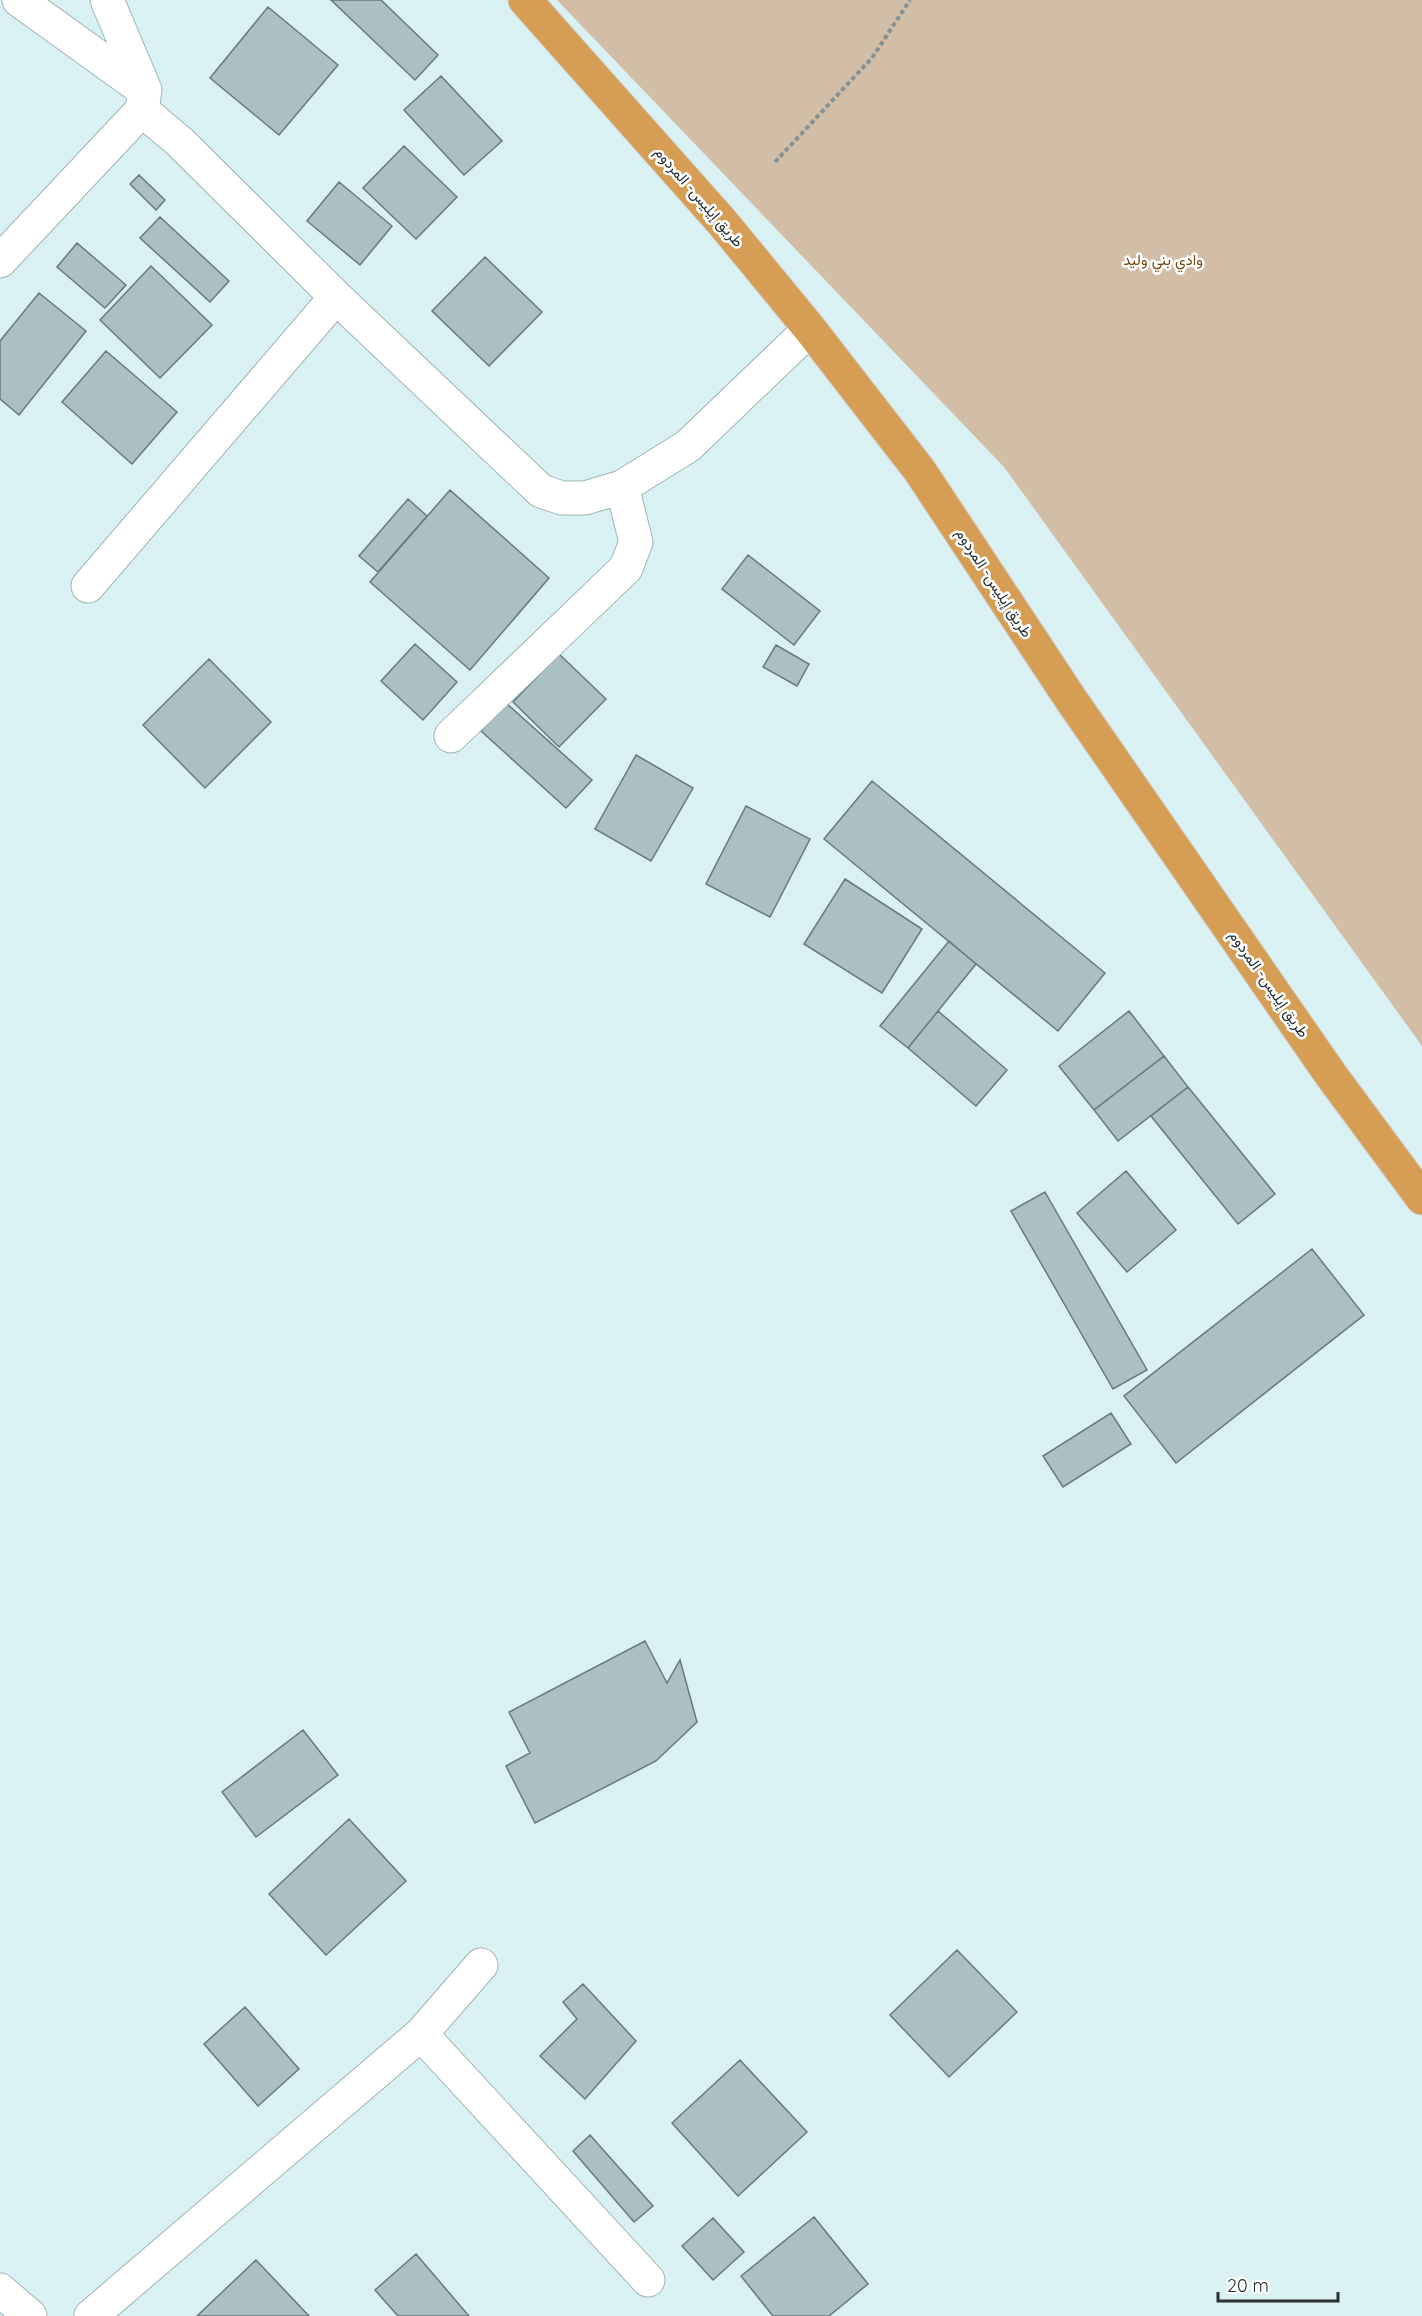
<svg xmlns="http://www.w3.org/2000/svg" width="1422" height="2316" viewBox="0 0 1422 2316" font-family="Quicksand,Vazirmatn,sans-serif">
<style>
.green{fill:#d2bea7}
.building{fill:#aac0c3;stroke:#657a7c;stroke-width:1.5}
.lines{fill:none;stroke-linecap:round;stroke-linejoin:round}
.street-casing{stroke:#9eb4b6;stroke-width:35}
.highway-casing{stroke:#d0d1d2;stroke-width:35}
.path{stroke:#839394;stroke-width:4;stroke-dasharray:4.5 3;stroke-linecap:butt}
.street{stroke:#fff;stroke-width:33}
.highway{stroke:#d69e54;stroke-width:33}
.labels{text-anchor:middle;stroke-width:5;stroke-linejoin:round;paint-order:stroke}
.street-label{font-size:15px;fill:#283031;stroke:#fff}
.park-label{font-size:15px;fill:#704a0f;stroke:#fff}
</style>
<rect width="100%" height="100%" fill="#d9f1f3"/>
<path class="green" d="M557,0H1422V1046L1004,467Z"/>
<path class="building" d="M331,0H381L438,55L415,80Z
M268,7L338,65L279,135L210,78Z
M441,76L502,141L464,175L404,110Z
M404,146L457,197L416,239L363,188Z
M139,175L165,200L156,210L130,184Z
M339,182L392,226L360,265L307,221Z
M160,217L229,281L210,302L140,238Z
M77,243L126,285L105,308L57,267Z
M485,257L542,312L489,366L432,311Z
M151,266L212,325L160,378L100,320Z
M39,293L86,331L19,415L0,399V341Z
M106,351L177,412L132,464L62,402Z
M450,490L549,578L470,670L370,582Z
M408,499L427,516L378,572L359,556Z
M748,555L820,611L794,645L722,589Z
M415,644L457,682L423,720L381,681Z
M776,645L809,664L797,686L763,667Z
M559,654L606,699L559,747L513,702Z
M209,659L271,722L205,788L143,725Z
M506,703L592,780L566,808L481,731Z
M636,755L693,788L651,861L595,829Z
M872,781L1105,973L1058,1031L824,839Z
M746,806L810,839L770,917L706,884Z
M845,879L922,929L882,993L804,944Z
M949,941L976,964L908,1048L880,1026Z
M938,1011L1007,1070L976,1106L908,1048Z
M1129,1011L1164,1056L1094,1110L1059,1066Z
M1164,1056L1188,1087L1118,1141L1094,1110Z
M1188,1087L1275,1194L1238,1224L1151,1116Z
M1126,1171L1176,1230L1127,1272L1077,1213Z
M1045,1192L1147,1370L1113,1389L1011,1211Z
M1312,1249L1364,1315L1176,1463L1124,1396Z
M1111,1413L1131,1444L1063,1487L1043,1456Z
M645,1641L667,1683L680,1660L697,1722L656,1761L535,1823L506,1766L530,1753L509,1712Z
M303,1730L338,1775L256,1837L222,1792Z
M349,1819L406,1881L326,1955L269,1894Z
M957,1950L1017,2012L949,2077L890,2015Z
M583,1984L636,2041L585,2099L540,2056L577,2019L563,2002Z
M245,2007L299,2069L258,2106L204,2044Z
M740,2060L807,2132L738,2196L672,2123Z
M590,2135L653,2206L634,2222L573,2151Z
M814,2217L868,2284L829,2316H773L741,2276Z
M713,2218L744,2252L713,2280L682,2246Z
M416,2254L469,2316H398L375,2290Z
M256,2260L309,2316H197Z"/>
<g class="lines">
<g class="street-casing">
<path id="street" d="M19,0L144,90
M107,0L145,90L142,110L181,143L336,297L541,491L562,498H585L622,487L688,446L810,329
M0,261L142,110
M88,586L336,297
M451,736L626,568L636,542L622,487
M421,2034L648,2280
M0,2290L30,2316
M91,2316L421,2034L481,1965"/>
</g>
<g class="highway-casing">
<path id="highway" d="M525,0L722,222L810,329L920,471L1070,698L1331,1075L1422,1198"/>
</g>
<path class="path" d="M775,162L872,58L910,0"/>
<use href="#street" class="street"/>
<use href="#highway" class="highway"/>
</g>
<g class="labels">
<g class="street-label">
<text transform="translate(699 197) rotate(49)" y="5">طريق إيليس- المردوم</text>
<text transform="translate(994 583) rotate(57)" y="5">طريق إيليس- المردوم</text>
<text transform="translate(1269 984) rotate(55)" y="5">طريق إيليس- المردوم</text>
</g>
<g class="park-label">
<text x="1163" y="265">وادي بني وليد</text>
</g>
</g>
<path d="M1218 2292v9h120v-9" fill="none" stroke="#283031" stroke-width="3"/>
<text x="1227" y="2292" font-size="18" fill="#283031" stroke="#ffffff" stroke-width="4.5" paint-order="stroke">20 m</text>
</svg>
